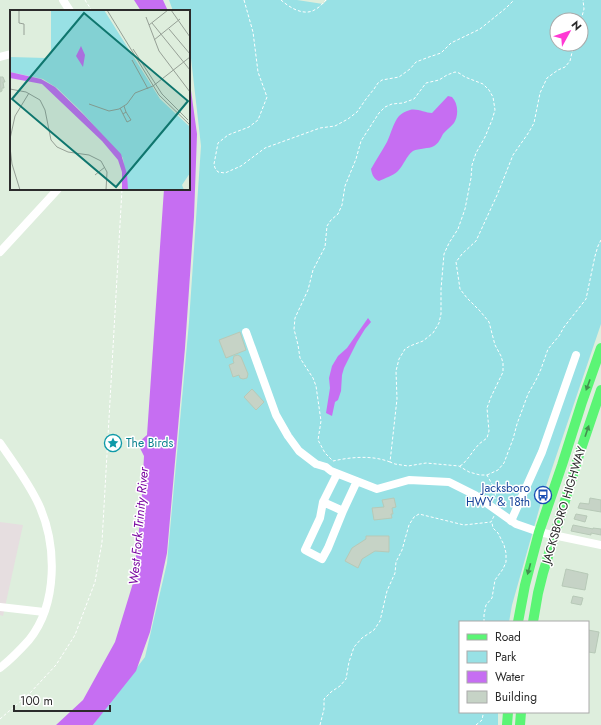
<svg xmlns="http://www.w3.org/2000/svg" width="601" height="725" viewBox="0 0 601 725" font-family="Jost,sans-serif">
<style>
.industrial{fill:#e6dee0}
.green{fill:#98e1e5;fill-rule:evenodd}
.water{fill:#c66ef2}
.building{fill:#c6d3c6;stroke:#b7c9b7}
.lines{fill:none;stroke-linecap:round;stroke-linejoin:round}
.path{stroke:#fff;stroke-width:1;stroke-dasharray:3 2;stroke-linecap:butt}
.minor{stroke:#fff;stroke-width:8}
.major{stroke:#5bf575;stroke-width:10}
.oneway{fill:#439050}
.labels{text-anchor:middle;stroke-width:3;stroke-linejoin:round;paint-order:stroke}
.culture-label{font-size:12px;fill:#0d838f;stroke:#fff;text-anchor:start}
.transit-label{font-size:12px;fill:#164399;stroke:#fff;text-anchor:end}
.street-label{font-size:12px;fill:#2b2b2b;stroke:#fff}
.water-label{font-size:13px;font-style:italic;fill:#7b0aa1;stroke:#fff}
.inset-road{fill:none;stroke:#96a096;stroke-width:1}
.view{fill:#0f766e;fill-opacity:0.15;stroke:#0f766e;stroke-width:2}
.inset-edge{fill:none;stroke:#2b2b2b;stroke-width:2}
</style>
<rect width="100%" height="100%" fill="#deeedd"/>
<path class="industrial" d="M0,522L23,525L3,616L0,615Z"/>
<path class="green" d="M169,0H297L323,4L327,0H601V324L544,492L512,605L509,622H460V712H498V725H93L145,657L167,563L189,322L201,146L191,58L189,54V11H173ZM557,20H581V44H557Z"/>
<path class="water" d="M134,0H163L168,11H141Z
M189,76L197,134L194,217L185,348L167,553L150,632L136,671L93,725H56L83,700L115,642L133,583L141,512L144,456L139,446L140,441L147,435L164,189H189Z
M448,96L452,97C458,103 459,115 454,123C451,127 446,130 443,134C441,138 438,144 434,146C429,149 419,148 413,151C406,156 404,165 398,171C393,176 385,178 379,181C374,179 372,175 371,169C376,160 382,151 387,142C391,134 393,123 399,116C402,113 406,111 410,110C417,108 425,113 432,113Z
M368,318L371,322L365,329L357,342L344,368L342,375L341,391L338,400L335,402L332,416L326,413L330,388L329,378L332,366L338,356L347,348Z"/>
<path class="building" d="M0,77H3L5,82H3L4,88H2V91L0,92Z
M240,332L246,350L226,358L219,340Z
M238,355L241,357L248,374L247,378L243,379L240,378L239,375L233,377L229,365L234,363L233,360L234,356Z
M252,389L264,402L256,410L244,397Z
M394,498L396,507L392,508L393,514H391L392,518L374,520L372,508L384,507L382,500Z
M590,498L601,500V512L578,508L580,503L589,504Z
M576,514L587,516L585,522L574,519Z
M573,525L593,529V528L601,529V535L591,533V535L571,531Z
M366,536H389V552L375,551L362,559L358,568L345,561L352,548L366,539Z
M566,569L588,574L585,590L562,586Z
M573,596L583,598L581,605L571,603Z
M588,630L599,632L595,653L588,652Z"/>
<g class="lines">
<path class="path" d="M85,0L92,11
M244,0L253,32L258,72L267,97L258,120L249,127L228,135L218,143L214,164L215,168L218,172L225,173L241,166L265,148L320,128L335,126L348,119L357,112L366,99L374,89L378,83L382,80L399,77L410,69L416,62L429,57L441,53L451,43L480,29L506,8L514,0
M281,0C290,8 305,17 316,9C320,7 323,3 326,0
M581,20L584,9L583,0
M390,462C372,455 351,457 333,461L325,453L318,440L321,421L316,386L313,378L300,358L298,345L294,329L295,318L308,290L313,270L325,247L327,226L331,220L338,214L342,205L345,186L356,159L361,141L379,113L385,107L392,104L403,103L414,99L426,83L439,80L447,75L455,72L459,73L465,77L483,84L489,90L493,97L495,110L492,120L485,137L476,153L472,165L471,178L465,209L458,229L449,243L444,254L441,289V314L439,323L433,333L423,341L410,346L405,349L399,359L396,371L397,399L390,462L395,464L408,466L426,463L459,466L469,472L480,475H487C491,483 497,490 495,499
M460,466L463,464L469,457L474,450L479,444L487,438L489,431L487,408L491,397L503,372V363L501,356L495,345L489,322L480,311L467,298L460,289L456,262L462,254L476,241L498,193L513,155L529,132L534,123L540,93L547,78L558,70L565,67L570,61L574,44
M487,475L498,470L504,463L513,439L517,424L528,394L536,380L541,369L548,349L559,336L564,327L586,299L595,256L598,246L601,240
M484,622V615L486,605L492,598L495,580L503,569L506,562V553L504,545L498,533L493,528L492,523
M0,719L30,693L56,665L75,635L95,582L102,542L122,189
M320,725L324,709V699L331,692L340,686L346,679L349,662L354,647L362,638L374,630L380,621L387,591L395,573L396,562L402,550L409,525L414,517L419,514L464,525L491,522L494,516
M476,725L482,720L483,715L482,712"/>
<path class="minor" d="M63,0L70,11
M0,57L11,54
M0,252L58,189
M246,332L276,415L288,436L299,451L316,464L326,467L331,471L377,489L409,480L449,482L475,495L516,524L539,532L601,545
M0,443C13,462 29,483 39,505C57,545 58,604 29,640C20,650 10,660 0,668
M337,474L323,502L343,511L357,481
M323,502L320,518L305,550L322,559L328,548L343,511
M511,521L542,452L576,355
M0,607L44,612"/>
<path class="major" d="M518,622L525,585L539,532L562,465L582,402L601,348
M533,622L538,593L543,573L579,455L601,390
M507,725L508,712
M520,725L521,712"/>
</g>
<defs><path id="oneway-solid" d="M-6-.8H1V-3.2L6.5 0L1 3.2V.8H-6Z"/></defs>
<g class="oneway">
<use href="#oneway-solid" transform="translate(588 385) rotate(110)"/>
<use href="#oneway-solid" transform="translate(587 431) rotate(-71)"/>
<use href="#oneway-solid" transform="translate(529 569) rotate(105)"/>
</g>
<defs>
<g id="sight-ring" transform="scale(0.9)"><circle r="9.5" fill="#fff" stroke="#0f9aa8" stroke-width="1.5"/><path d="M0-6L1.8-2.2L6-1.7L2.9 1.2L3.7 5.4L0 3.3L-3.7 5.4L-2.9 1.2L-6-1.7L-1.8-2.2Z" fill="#0f9aa8"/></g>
<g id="bus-ring" transform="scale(0.9)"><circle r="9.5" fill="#fff" stroke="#1a4fb4" stroke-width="1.5"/><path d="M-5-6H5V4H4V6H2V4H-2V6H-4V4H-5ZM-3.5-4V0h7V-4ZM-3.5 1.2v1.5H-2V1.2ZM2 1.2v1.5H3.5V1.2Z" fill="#1a4fb4"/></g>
</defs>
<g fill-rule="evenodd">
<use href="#sight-ring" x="113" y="443"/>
<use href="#bus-ring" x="543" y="495"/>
</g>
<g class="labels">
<g class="culture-label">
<text x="126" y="447">The Birds</text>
</g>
<g class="transit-label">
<text x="530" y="492">Jacksboro<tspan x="530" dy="14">HWY &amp; 18th</tspan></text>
</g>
<g class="street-label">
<text transform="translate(564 505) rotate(-73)" y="4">JACKSBORO HIGHWAY</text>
</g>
<g class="water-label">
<text transform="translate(138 526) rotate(-85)" y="5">West Fork Trinity River</text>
</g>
</g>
<g transform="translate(10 10)">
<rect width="180" height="180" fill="#deeedd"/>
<path d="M41,0H94L150,89L180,117V163L172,175L174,180H117L113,148L71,101L47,78L33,69L0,62V47L36,48L41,44Z" fill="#98e1e5"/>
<path d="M71,36L75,45L73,57L66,46ZM0,62L31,69L45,77L74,105L111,144L117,164L118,180H112V162L108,150L92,131L32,74L0,68Z" fill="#c66ef2"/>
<path class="inset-road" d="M9,0V13L14,14V25M97,0L149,85L180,115M161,0L180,27M136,7L149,41L180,82M142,13L180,60M139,15L158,0M159,19L180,44M144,30L170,9M123,39L152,84L178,110M122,50L138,79M0,79L16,82L30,90L35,100L41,130L47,137L58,142L79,145L91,151L97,162L96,180M79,94L99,101L109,99L117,94L125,83L143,76L180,47M110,98L113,104L116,102L114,96M113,104L117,112L121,110L116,102M0,129L5,106L19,83M0,137L2,154L10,180M85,165L95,157"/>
<path class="view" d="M74,3L178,91L106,177L2,89Z"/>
<rect width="180" height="180" class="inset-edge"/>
</g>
<rect x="459" y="621" width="130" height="92" fill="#ffffff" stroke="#aaaaaa"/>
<rect x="467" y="634" width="20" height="6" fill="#5bf575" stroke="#aaaaaa"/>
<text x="495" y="641" font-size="12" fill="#2b2b2b">Road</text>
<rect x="467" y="651" width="20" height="12" fill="#98e1e5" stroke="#aaaaaa"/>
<text x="495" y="661" font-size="12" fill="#2b2b2b">Park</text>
<rect x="467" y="671" width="20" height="12" fill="#c66ef2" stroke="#aaaaaa"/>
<text x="495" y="681" font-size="12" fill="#2b2b2b">Water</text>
<rect x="467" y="691" width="20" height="12" fill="#c6d3c6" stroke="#aaaaaa"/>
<text x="495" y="701" font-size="12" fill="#2b2b2b">Building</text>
<g transform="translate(569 32) rotate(50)"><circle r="19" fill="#ffffff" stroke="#aaaaaa"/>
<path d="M0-3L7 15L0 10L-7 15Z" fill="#ff39d4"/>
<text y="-6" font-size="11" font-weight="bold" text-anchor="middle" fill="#2b2b2b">N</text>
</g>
<path d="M14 705v6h96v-6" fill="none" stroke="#2b2b2b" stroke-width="2"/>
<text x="20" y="705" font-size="12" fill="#2b2b2b" stroke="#ffffff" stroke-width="3" paint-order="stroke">100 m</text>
</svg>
